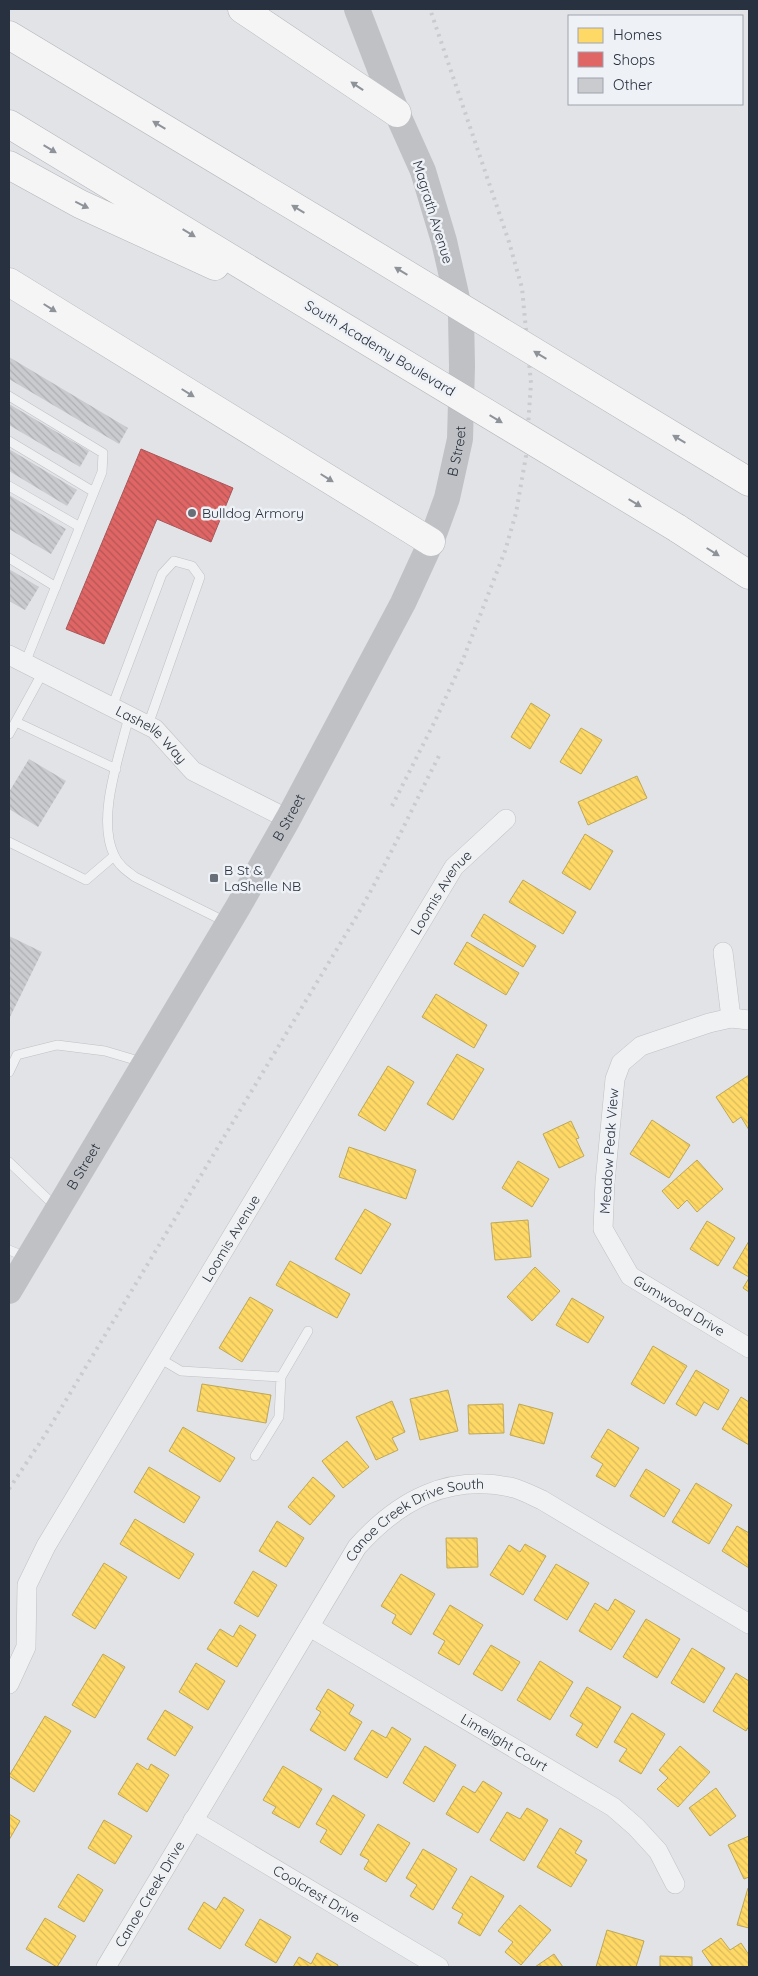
<svg xmlns="http://www.w3.org/2000/svg" width="758" height="1976" viewBox="0 0 758 1976" font-family="Quicksand,sans-serif">
<style>
.homes{fill:url(#homes-back-hatch);stroke:#bea75a}
.shops{fill:url(#shops-back-hatch);stroke:#a9565a}
.building{fill:url(#building-back-hatch)}
.lines{fill:none;stroke-linecap:round;stroke-linejoin:round}
.service-casing{stroke:#bfc1c4;stroke-width:10}
.minor-casing{stroke:#bfc1c4;stroke-width:20}
.trunk-casing{stroke:#b3b6ba;stroke-width:29}
.service{stroke:#f0f1f2;stroke-width:9}
.minor{stroke:#f0f1f2;stroke-width:19}
.secondary{stroke:#bfc1c5;stroke-width:26}
.trunk{stroke:#f5f5f6;stroke-width:28}
.rail{stroke:#c9cbce;stroke-width:4;stroke-dasharray:2.5 5;stroke-linecap:butt}
.trunk-bridge-casing{stroke:#b3b6ba;stroke-width:29;stroke-linecap:butt}
.trunk-bridge{stroke:#f5f5f6;stroke-width:28}
.oneway{fill:#8e939a}
.poi-dot{fill:#696f79;stroke:#eef1f6;stroke-width:2}
.labels{text-anchor:middle;stroke-width:5;stroke-linejoin:round;paint-order:stroke}
.street-label{font-size:14px;fill:#28313f;stroke:#eef1f6}
.poi-label{font-size:14px;fill:#28313f;stroke:#eef1f6;text-anchor:start}
</style>
<defs>
<pattern id="homes-back-hatch" width="6" height="6" patternUnits="userSpaceOnUse" patternTransform="scale(1.25)"><rect width="6" height="6" fill="#ffd966"/><path d="M-1 5l2 2M0 0l6 6M5-1l2 2" fill="none" stroke="#dbbb5a"/></pattern>
<pattern id="shops-back-hatch" width="6" height="6" patternUnits="userSpaceOnUse" patternTransform="scale(1.25)"><rect width="6" height="6" fill="#e06666"/><path d="M-1 5l2 2M0 0l6 6M5-1l2 2" fill="none" stroke="#b65555"/></pattern>
<pattern id="building-back-hatch" width="6" height="6" patternUnits="userSpaceOnUse" patternTransform="scale(1.25)"><rect width="6" height="6" fill="#c9cbce"/><path d="M-1 5l2 2M0 0l6 6M5-1l2 2" fill="none" stroke="#adafb2"/></pattern>
</defs>
<rect width="100%" height="100%" fill="#e1e3e6"/>
<path class="homes" d="M531,703L550,715L530,749L511,737Z
M581,728L602,740L581,774L560,762Z
M637,776L647,798L588,825L578,802Z
M585,834L613,851L590,890L562,873Z
M523,880L576,912L563,934L509,902Z
M484,914L536,946L523,967L471,936Z
M467,942L519,973L506,995L454,964Z
M436,994L487,1025L474,1048L422,1017Z
M457,1054L484,1069L453,1120L427,1104Z
M388,1066L414,1082L385,1131L358,1115Z
M749,1075V1130L741,1117L733,1123L716,1097Z
M652,1120L690,1145L669,1178L630,1154Z
M571,1121L579,1138L576,1139L584,1156L559,1168L543,1134Z
M349,1147L416,1170L406,1199L339,1177Z
M697,1160L723,1189L697,1212L687,1200L678,1209L662,1191Z
M518,1161L549,1179L532,1207L502,1188Z
M365,1209L391,1224L361,1274L335,1259Z
M528,1220L531,1257L495,1260L491,1223Z
M707,1221L735,1238L718,1266L690,1249Z
M749,1241V1277L733,1268Z
M290,1261L350,1294L337,1318L276,1285Z
M535,1267L560,1291L532,1321L507,1297Z
M749,1278V1292L743,1288Z
M250,1297L273,1310L242,1362L219,1348Z
M572,1298L604,1317L588,1343L556,1325Z
M653,1346L687,1366L664,1404L631,1384Z
M696,1370L729,1390L718,1410L704,1402L696,1416L676,1404Z
M202,1384L271,1395L266,1423L197,1411Z
M448,1390L458,1431L420,1440L410,1399Z
M741,1397L749,1402V1445L722,1429Z
M392,1401L405,1432L392,1438L398,1450L376,1460L356,1417Z
M503,1404L504,1433L469,1434L468,1405Z
M519,1404L553,1413L544,1444L510,1435Z
M183,1427L235,1458L220,1482L169,1451Z
M608,1429L639,1448L615,1487L596,1476L603,1464L591,1457Z
M347,1441L369,1467L343,1488L322,1461Z
M149,1467L200,1497L184,1523L134,1492Z
M646,1469L680,1490L664,1517L630,1496Z
M313,1477L335,1496L310,1525L288,1507Z
M696,1483L732,1505L709,1544L672,1522Z
M135,1519L194,1554L179,1579L120,1544Z
M277,1521L304,1538L286,1567L259,1551Z
M737,1526L749,1533V1568L722,1551Z
M446,1538H477L478,1567L447,1568Z
M525,1544L546,1556L523,1595L490,1575L509,1545L520,1552Z
M104,1563L127,1577L95,1629L72,1615Z
M556,1564L589,1583L567,1620L534,1600Z
M253,1571L277,1585L258,1617L234,1603Z
M401,1574L435,1594L411,1635L392,1623L396,1615L381,1606Z
M615,1599L635,1611L611,1650L579,1631L595,1603L608,1611Z
M450,1605L483,1625L459,1665L438,1653L445,1641L433,1634Z
M646,1619L680,1639L657,1678L623,1657Z
M240,1625L256,1635L237,1667L207,1649L220,1629L233,1637Z
M491,1645L520,1662L502,1691L473,1674Z
M692,1648L725,1668L704,1703L671,1683Z
M103,1654L125,1667L95,1718L72,1705Z
M540,1661L573,1682L550,1720L517,1700Z
M196,1663L225,1681L208,1710L179,1692Z
M736,1673L749,1681V1726L746,1731L713,1711Z
M587,1687L621,1707L597,1748L576,1735L583,1724L570,1716Z
M328,1689L354,1705L349,1714L362,1722L345,1751L310,1730L321,1712L316,1709Z
M165,1710L193,1727L175,1756L147,1739Z
M632,1713L665,1734L641,1774L619,1761L627,1749L614,1742Z
M45,1716L71,1731L34,1792L9,1776Z
M392,1727L411,1739L387,1778L354,1759L372,1730L386,1738Z
M425,1746L456,1765L434,1802L403,1783Z
M680,1746L710,1772L678,1807L657,1789L668,1778L659,1770Z
M137,1763L148,1770L151,1764L169,1775L147,1812L118,1794Z
M283,1766L322,1789L299,1828L272,1813L276,1807L263,1800Z
M483,1781L502,1793L478,1833L446,1814L463,1786L475,1793Z
M716,1788L736,1816L710,1836L689,1808Z
M333,1795L365,1815L341,1855L320,1842L327,1830L316,1824Z
M527,1808L548,1820L524,1861L490,1840L507,1812L520,1819Z
M9,1814L20,1821L9,1840Z
M104,1820L132,1836L115,1864L88,1848Z
M378,1824L410,1843L386,1882L364,1869L369,1860L360,1855Z
M560,1828L582,1841L575,1853L587,1860L571,1887L537,1867Z
M749,1836V1877L744,1879L728,1845Z
M423,1849L457,1869L433,1910L410,1896L417,1885L406,1878Z
M78,1874L103,1890L84,1922L58,1907Z
M471,1876L504,1896L480,1936L458,1923L463,1914L452,1908Z
M748,1888H749V1928L737,1925Z
M224,1897L244,1910L220,1949L188,1929L204,1902L216,1910Z
M520,1905L551,1930L521,1965L505,1952L513,1942L498,1931Z
M45,1918L76,1936L57,1967L26,1949Z
M260,1919L291,1937L276,1963L245,1945Z
M607,1930L644,1941L636,1967H596Z
M721,1938L730,1950L741,1943L749,1955V1967H713L702,1951Z
M317,1953L338,1965L337,1967H293L299,1957L311,1964Z
M554,1954L563,1967H535Z
M660,1956L692,1957V1967H660Z"/>
<path class="shops" d="M141,449L233,488L211,542L157,519L104,644L66,629Z"/>
<path class="building" d="M9,357L128,428L119,444L9,379Z
M9,404L89,451L80,467L9,425Z
M9,449L77,490L67,506L9,471Z
M9,495L66,529L51,554L9,529Z
M9,569L39,587L25,610L9,601Z
M29,759L66,781L38,827L9,809V792Z
M9,936L42,952L9,1019Z"/>
<g class="lines">
<g class="service-casing">
<path id="service" d="M9,396L103,453L102,472L25,663
M9,441L94,492
M9,486L80,527
M9,558L56,587
M112,707L162,574L174,561L192,566L200,577L148,725
M129,716C120,755 96,817 114,855C118,865 127,871 135,877L226,922
M16,722L116,769
M9,734L43,672
M9,842L86,880L114,856
M9,1072L17,1055L57,1045L105,1051L142,1062
M9,1162L56,1207
M9,1250L26,1257
M159,1358L181,1371L281,1377L279,1417L255,1456
M281,1377L308,1331"/>
</g>
<g class="minor-casing">
<g id="minor">
<path id="s1" d="M9,655L155,729L193,771L288,819"/>
<path d="M723,952L731,1018"/>
<path id="s2" d="M749,1020L731,1018L709,1023L641,1046L621,1063L615,1079L605,1182L603,1229L630,1276L749,1348"/>
<path id="s3" d="M310,1627L613,1807L636,1827L658,1851L675,1884"/>
<path id="s4" d="M9,1684L26,1647L27,1585L46,1546L454,867L506,819"/>
<path id="s5" d="M193,1820L439,1967"/>
<path id="s6" d="M106,1967L357,1547C399,1500 449,1473 514,1488C524,1491 533,1496 542,1500L749,1624"/>
</g>
</g>
<g class="trunk-casing">
<path id="trunk" d="M242,9L397,113
M9,35L340,234
M9,124L334,321
M9,165L80,204L215,266
M9,282L431,542
M721,465L749,482
M677,528L749,575"/>
</g>
<use href="#service" class="service"/>
<use href="#minor" class="minor"/>
<path class="secondary" id="s7" d="M9,1291L238,907L288,819L403,603L431,542L447,498L460,439L462,366L461,316L444,241L423,171L397,113L357,9"/>
<use href="#trunk" class="trunk"/>
<path class="rail" d="M392,806L436,719L462,662L505,551L516,513L526,456L531,383L522,288L509,242L430,9
M9,1489L45,1435L355,919C386,866 412,808 440,754"/>
<g class="trunk-bridge-casing">
<path id="trunk-bridge" d="M340,234L721,465
M334,321L677,528"/>
</g>
<use href="#trunk-bridge" class="trunk-bridge"/>
</g>
<defs><path id="oneway-solid" d="M-6-.8H1V-3.2L6.5 0L1 3.2V.8H-6Z" transform="scale(1.25)"/></defs>
<g class="oneway">
<use href="#oneway-solid" transform="translate(357 86) rotate(-146)"/>
<use href="#oneway-solid" transform="translate(159 125) rotate(-149)"/>
<use href="#oneway-solid" transform="translate(50 149) rotate(31)"/>
<use href="#oneway-solid" transform="translate(82 205) rotate(26)"/>
<use href="#oneway-solid" transform="translate(298 209) rotate(-149)"/>
<use href="#oneway-solid" transform="translate(189 233) rotate(31)"/>
<use href="#oneway-solid" transform="translate(401 271) rotate(-149)"/>
<use href="#oneway-solid" transform="translate(50 308) rotate(32)"/>
<use href="#oneway-solid" transform="translate(540 355) rotate(-149)"/>
<use href="#oneway-solid" transform="translate(188 393) rotate(32)"/>
<use href="#oneway-solid" transform="translate(496 419) rotate(31)"/>
<use href="#oneway-solid" transform="translate(679 439) rotate(-149)"/>
<use href="#oneway-solid" transform="translate(327 478) rotate(32)"/>
<use href="#oneway-solid" transform="translate(635 503) rotate(31)"/>
<use href="#oneway-solid" transform="translate(713 552) rotate(32)"/>
</g>
<g class="poi-dot">
<circle cx="192" cy="513" r="5"/>
<rect x="209" y="873" width="10" height="10" rx="2.5"/>
</g>
<g class="labels">
<g class="street-label">
<text transform="translate(433 212) rotate(73)" y="5">Magrath Avenue</text>
<text transform="translate(380 348) rotate(31)" y="5">South Academy Boulevard</text>
<text dy="5" stroke="none"><textPath href="#s7" startOffset="955">B Street</textPath></text>
<text dy="5" stroke="none"><textPath href="#s1" startOffset="164">Lashelle Way</textPath></text>
<text dy="5" stroke="none"><textPath href="#s7" startOffset="550">B Street</textPath></text>
<text dy="5" stroke="none"><textPath href="#s4" startOffset="910">Loomis Avenue</textPath></text>
<text transform="translate(609 1151) rotate(-86)" y="5">Meadow Peak View</text>
<text dy="5" stroke="none"><textPath href="#s7" startOffset="145">B Street</textPath></text>
<text dy="5" stroke="none"><textPath href="#s4" startOffset="505">Loomis Avenue</textPath></text>
<text dy="5" stroke="none"><textPath href="#s2" startOffset="418">Gumwood Drive</textPath></text>
<text dy="5" stroke="none"><textPath href="#s6" startOffset="555">Canoe Creek Drive South</textPath></text>
<text dy="5" stroke="none"><textPath href="#s3" startOffset="226">Limelight Court</textPath></text>
<text dy="5" stroke="none"><textPath href="#s6" startOffset="85">Canoe Creek Drive</textPath></text>
<text dy="5" stroke="none"><textPath href="#s5" startOffset="144">Coolcrest Drive</textPath></text>
</g>
<g class="poi-label">
<text x="202" y="518">Bulldog Armory</text>
<text x="224" y="875">B St &amp;<tspan x="224" dy="16">LaShelle NB</tspan></text>
</g>
</g>
<rect width="758" height="1976" fill="none" stroke="#28313f" stroke-width="20"/>
<rect x="568" y="15" width="175" height="90" fill="#eef1f6" stroke="#9fa4ad"/>
<rect x="578" y="28" width="25" height="15" fill="#ffd966" stroke="#9fa4ad"/>
<text x="613" y="40" font-size="15" fill="#28313f">Homes</text>
<rect x="578" y="52" width="25" height="15" fill="#e06666" stroke="#9fa4ad"/>
<text x="613" y="65" font-size="15" fill="#28313f">Shops</text>
<rect x="578" y="78" width="25" height="15" fill="#c9cbce" stroke="#9fa4ad"/>
<text x="613" y="90" font-size="15" fill="#28313f">Other</text>
</svg>
